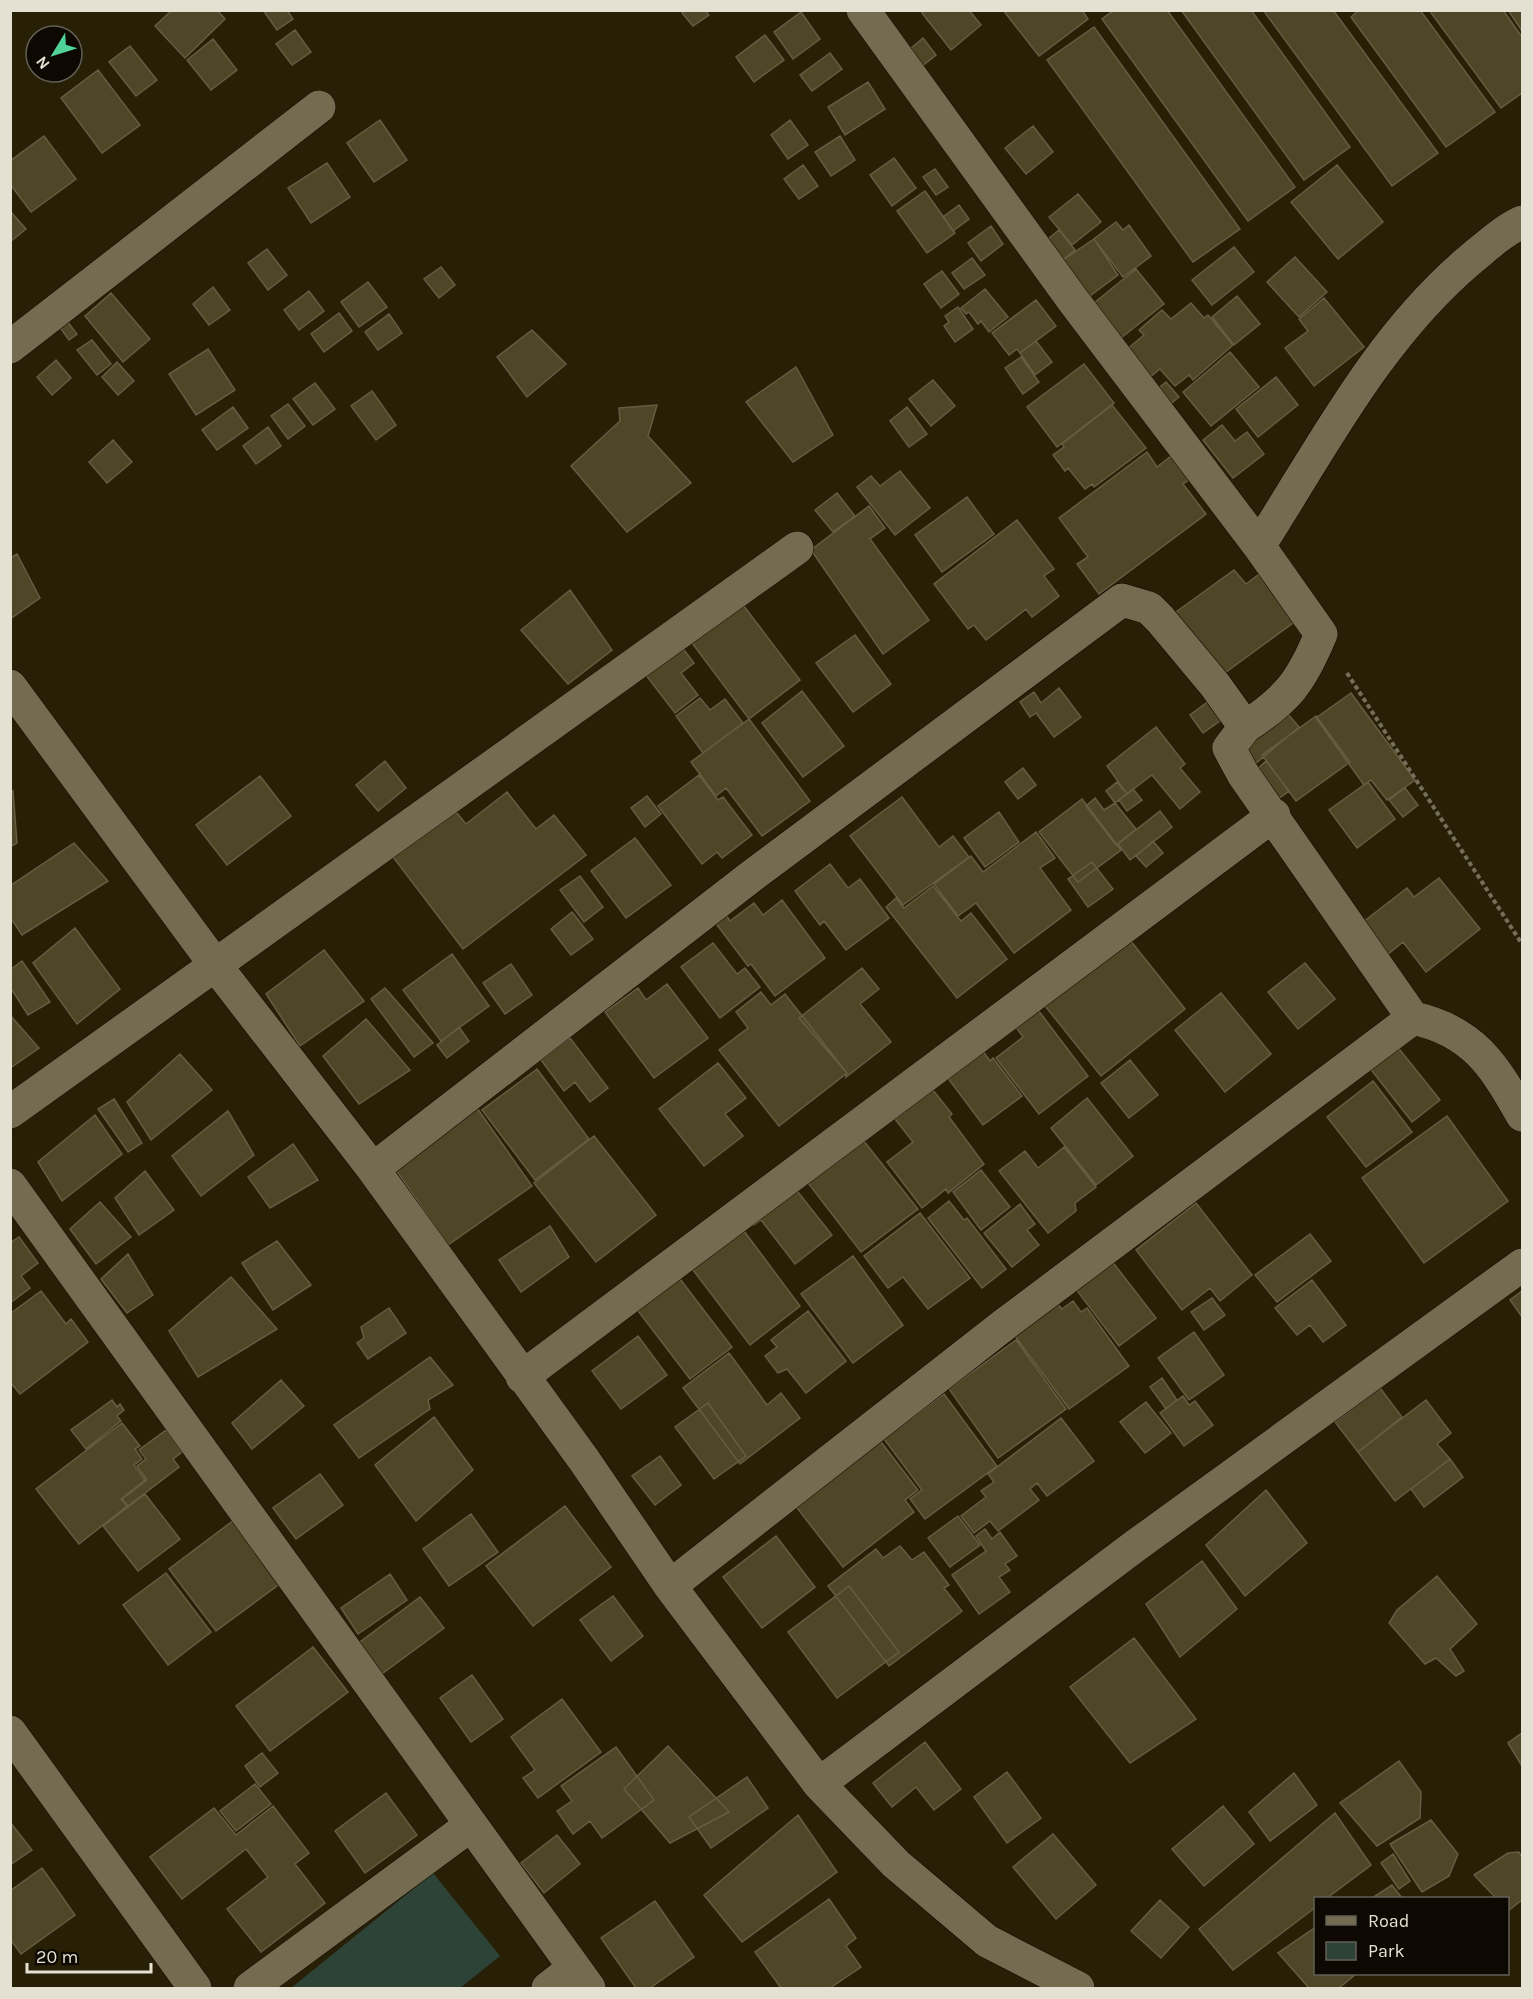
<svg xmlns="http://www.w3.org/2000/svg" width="1533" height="1999" viewBox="0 0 1533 1999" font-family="Karla,sans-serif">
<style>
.green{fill:#2e4337}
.building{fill:#4f4628;stroke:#655d43;stroke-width:1.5}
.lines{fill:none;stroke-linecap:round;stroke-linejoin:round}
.minor-casing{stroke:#100900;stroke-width:34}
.path{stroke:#756e59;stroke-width:4;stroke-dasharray:4.5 3;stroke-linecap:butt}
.minor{stroke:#746b51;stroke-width:33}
</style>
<rect width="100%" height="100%" fill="#271f06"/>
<path class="green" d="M433,1873L500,1956L460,1988H291Z"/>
<path class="building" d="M172,10H217L225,19L185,58L155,26Z
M263,10H287L293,19L277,30Z
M685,10H705L709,15L693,26L682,13Z
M925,10H969L981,25L951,50L922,13Z
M1003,10H1082L1088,19L1039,56Z
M1114,10H1167L1295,187L1248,221L1102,19Z
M1181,10H1251L1350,147L1304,180Z
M1263,10H1333L1438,153L1392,186Z
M1359,10H1420L1495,112L1446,147L1351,17Z
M1429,10H1503L1522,37V93L1501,108Z
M1508,10H1522V31Z
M801,12L820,39L793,59L774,32Z
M1094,27L1240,229L1193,262L1047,60Z
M295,30L311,52L292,65L276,44Z
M765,35L784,60L754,82L736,57Z
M923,38L936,55L916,71L903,55Z
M213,39L237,70L211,90L187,60Z
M130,46L157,80L136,96L109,62Z
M830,53L842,69L812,91L800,75Z
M98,70L140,125L102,153L61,98Z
M868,82L885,109L845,135L828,107Z
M380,120L407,160L374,182L347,143Z
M790,120L808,145L788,159L771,135Z
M1033,126L1053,152L1026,174L1005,148Z
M44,136L76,179L31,212L10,184V161Z
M840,136L855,160L831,176L815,152Z
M894,158L916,188L892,206L870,175Z
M327,163L350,197L311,223L288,188Z
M803,165L818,186L799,199L784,179Z
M1337,165L1383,222L1338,259L1291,202Z
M935,169L948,187L936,195L923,177Z
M925,191L955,233L927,253L897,211Z
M1078,194L1101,222L1072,245L1049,217Z
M959,205L969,219L953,231L943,217Z
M10,211L26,229L10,242Z
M1116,222L1123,230L1129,225L1151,256L1123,277L1094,239Z
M991,226L1003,244L981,261L968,243Z
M1059,230L1075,250L1054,267L1038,247Z
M1094,239L1118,275L1079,304L1051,268Z
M1234,247L1254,272L1212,305L1192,280Z
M267,249L287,275L268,290L248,263Z
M1295,257L1327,292L1299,317L1267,282Z
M972,258L985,275L964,289L952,273Z
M441,267L455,285L439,298L424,279Z
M1136,269L1164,304L1112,345L1084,311Z
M942,271L959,294L941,308L924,284Z
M368,282L387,307L359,327L341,302Z
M213,287L230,310L209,325L193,304Z
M985,289L1008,317L989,332L981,321L978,324L969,312L966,314L961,308Z
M309,291L324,311L299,330L284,310Z
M111,293L150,339L123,362L85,316Z
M1237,296L1260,324L1234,345L1212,317Z
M1324,298L1364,347L1314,386L1285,348L1308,331L1299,319Z
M1036,300L1056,326L1020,353L1017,349L1009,355L992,333Z
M1191,303L1204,318L1208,315L1233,345L1193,380L1189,375L1175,386L1160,369L1150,377L1126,350L1144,335L1139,330L1162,310L1171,319Z
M958,307L973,329L955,342L944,326L949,322L945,316Z
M339,313L352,331L324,352L311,334Z
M389,314L402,333L378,350L365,332Z
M64,317L77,334L69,340L56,322Z
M532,330L566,364L527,397L497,357Z
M92,340L111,364L97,375L77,350Z
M1036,341L1052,362L1035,375L1020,353Z
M208,349L235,390L196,415L169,374Z
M1230,352L1259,387L1211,426L1183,392Z
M1021,357L1039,382L1023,394L1005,368Z
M56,360L71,378L52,395L37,377Z
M117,362L134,381L118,395L102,377Z
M1084,364L1114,403L1057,447L1027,407Z
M796,367L833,435L793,462L746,402Z
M1276,377L1298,405L1258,437L1236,409Z
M933,380L955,406L931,426L909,399Z
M1166,382L1179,397L1168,406L1155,391Z
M315,383L335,409L313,425L293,399Z
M372,391L396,425L376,440L351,406Z
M288,404L305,426L288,439L271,416Z
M657,405L648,436L691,483L627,532L571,466L620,421L619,408Z
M1112,405L1146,448L1094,487L1092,484L1085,489L1068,468L1065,471L1053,455L1064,447L1062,444Z
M233,407L248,428L217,450L202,430Z
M907,407L927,434L909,447L890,421Z
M1222,425L1235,441L1247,432L1264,454L1233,478L1203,440Z
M268,427L281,446L256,464L243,446Z
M113,440L132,462L107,483L89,462Z
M1147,452L1157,467L1171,456L1189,480L1183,484L1206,514L1099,594L1077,564L1088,557L1059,518Z
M900,471L930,508L895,535L857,487L871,476L880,486Z
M837,493L855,516L833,532L815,510Z
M967,497L994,534L942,572L915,535Z
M869,506L885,528L870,539L929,620L883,654L811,550Z
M1017,520L1054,569L1044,576L1059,596L1032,617L1026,609L986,640L974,625L968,629L934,584Z
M17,554L40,598L10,619V558Z
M1234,570L1246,584L1262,572L1297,620L1222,675L1169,617Z
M570,590L612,650L568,684L521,630Z
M740,601L800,680L749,719L689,639Z
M855,635L891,684L853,712L816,663Z
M681,646L694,663L681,673L698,695L675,713L645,674Z
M1059,688L1081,717L1054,737L1036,713L1030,717L1020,702L1034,692L1041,703Z
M802,691L844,746L803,777L762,723Z
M1351,693L1415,780L1387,800L1371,780L1364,785L1316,718Z
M1217,695L1231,713L1203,733L1190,715Z
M700,698L710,710L725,699L743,723L703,753L676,716Z
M1280,705L1299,727L1255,764L1236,742Z
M1316,716L1350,762L1296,801L1262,755Z
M749,719L810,801L762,836L726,788L716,796L691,762Z
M1156,727L1185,764L1180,768L1200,792L1180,809L1152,775L1127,794L1107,766Z
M385,761L406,788L378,811L356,785Z
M1266,761L1289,791L1278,799L1256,770Z
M1023,768L1036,785L1018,799L1005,782Z
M699,775L718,800L723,797L752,835L722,858L717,852L702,864L658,806Z
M260,776L291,816L227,865L196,825Z
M1117,782L1127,794L1115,803L1106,791Z
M1368,782L1395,819L1357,848L1329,810Z
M1405,788L1418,805L1403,817L1389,800Z
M1133,789L1142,800L1127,811L1119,800Z
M13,791L17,843L10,847V794Z
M507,792L536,829L554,815L586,855L463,949L390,853L456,812L466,824Z
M647,796L661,814L645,827L631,808Z
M902,797L939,847L953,836L969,857L903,905L850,836Z
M1095,798L1104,810L1115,803L1136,829L1116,845L1086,806Z
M1082,799L1121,850L1078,882L1039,832Z
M1160,811L1172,827L1130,860L1118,844Z
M999,812L1019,842L985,867L964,838Z
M1036,832L1055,858L1040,868L1071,910L1014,953L976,903L958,916L934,884L971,856L983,872Z
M635,838L671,885L626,918L591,871Z
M1153,841L1163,853L1146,867L1136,856Z
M74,843L108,881L22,935L10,917V886Z
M1092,862L1113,889L1088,907L1068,879Z
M830,864L848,888L860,879L889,918L846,950L824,921L820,925L795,891Z
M580,876L603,907L584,922L560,890Z
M1439,878L1480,929L1426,972L1403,942L1387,955L1362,923L1407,888L1414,897Z
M933,886L961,921L971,913L1007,959L957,998L886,907L896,898L904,908Z
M782,900L825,958L775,996L751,964L748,966L714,921L725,913L730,921L754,903L763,915Z
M572,912L593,939L571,955L551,929Z
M75,928L120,989L77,1024L33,963Z
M1126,935L1185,1009L1101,1076L1042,1002Z
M713,943L737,974L745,968L760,987L720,1018L681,967Z
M324,950L364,1001L300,1046L266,994Z
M452,954L489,1006L441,1041L403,990Z
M22,961L50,1002L28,1015L10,987V970Z
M1305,963L1335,999L1298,1029L1268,992Z
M511,964L532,995L505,1014L483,983Z
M862,968L879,989L860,1004L891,1042L846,1077L847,1073L799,1018Z
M667,984L708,1038L654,1078L605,1012L638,988L646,1000Z
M385,988L433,1043L414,1057L371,999Z
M761,992L771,1005L785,994L847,1073L779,1126L719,1050L748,1028L736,1012Z
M1221,993L1271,1054L1225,1092L1175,1030Z
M1032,1002L1088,1076L1039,1114L996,1058L1023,1037L1010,1019Z
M10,1015L39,1048L10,1068Z
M366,1019L410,1070L359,1104L323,1056Z
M459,1027L469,1041L447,1058L437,1045Z
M570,1038L608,1088L590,1102L575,1082L564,1091L541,1060Z
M1396,1045L1440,1100L1412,1122L1369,1067Z
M980,1047L990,1061L993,1058L1022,1096L983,1125L944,1073Z
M180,1054L212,1090L151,1140L127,1102Z
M1130,1060L1158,1095L1129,1118L1101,1083Z
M718,1063L746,1098L725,1114L743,1136L704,1166L659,1109Z
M537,1069L589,1139L535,1180L482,1110Z
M1373,1081L1412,1132L1366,1167L1327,1117Z
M928,1084L952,1114L949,1117L984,1164L948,1193L946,1189L922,1208L887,1162L913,1142L895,1119Z
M1087,1098L1133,1156L1096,1185L1051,1128Z
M114,1099L142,1143L128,1152L98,1109Z
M477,1108L532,1186L448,1245L396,1170Z
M228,1111L254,1155L201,1196L172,1156Z
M95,1115L122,1154L62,1201L38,1162Z
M1447,1116L1508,1201L1424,1263L1362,1178Z
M594,1136L656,1215L596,1262L534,1183Z
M863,1140L918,1209L861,1252L802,1175Z
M293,1144L318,1180L270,1208L248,1177Z
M1064,1147L1096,1187L1075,1203L1076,1211L1048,1233L999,1171L1025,1151L1038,1168Z
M981,1170L1010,1207L981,1230L953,1192Z
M145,1171L174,1210L139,1235L115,1198Z
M790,1182L832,1235L795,1264L761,1220L754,1225L747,1216Z
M949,1201L964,1220L967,1218L1006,1269L982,1288L928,1218Z
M100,1202L131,1237L96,1264L70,1229Z
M1196,1203L1252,1275L1220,1301L1210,1288L1182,1310L1136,1250Z
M1020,1204L1035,1224L1027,1230L1039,1245L1012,1267L984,1233Z
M920,1213L970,1278L928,1309L903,1277L888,1288L864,1256Z
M550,1226L569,1257L521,1292L499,1260Z
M741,1227L800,1306L750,1345L690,1266Z
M1310,1234L1331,1261L1277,1302L1255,1275Z
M19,1237L38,1263L21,1276L30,1288L10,1303V1243Z
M277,1241L311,1285L273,1310L242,1263Z
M128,1254L153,1295L127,1313L101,1279Z
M853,1256L903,1325L853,1363L801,1294Z
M1111,1260L1156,1318L1119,1346L1075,1288Z
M677,1275L732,1347L690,1379L635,1307Z
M231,1277L277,1329L198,1377L169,1331Z
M1312,1280L1346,1325L1323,1342L1310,1325L1297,1335L1275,1308Z
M41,1291L66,1324L71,1319L88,1342L20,1394L10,1382V1314Z
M1522,1291V1317L1510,1300Z
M1212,1298L1225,1315L1204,1330L1191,1312Z
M1055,1301L1062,1309L1073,1301L1081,1312L1087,1308L1129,1366L1069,1409L1012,1332Z
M389,1308L406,1333L368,1359L357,1343L364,1338L361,1327Z
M808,1311L846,1361L806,1393L787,1369L778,1373L765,1356L777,1347L771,1340Z
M1194,1332L1224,1375L1189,1400L1158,1358Z
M638,1336L667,1375L621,1409L592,1371Z
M1016,1340L1066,1409L998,1458L949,1389Z
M729,1353L767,1405L781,1393L800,1418L740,1464L683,1388Z
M430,1357L453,1385L428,1400L430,1409L359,1458L334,1425Z
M1162,1378L1177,1400L1166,1409L1150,1387Z
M281,1380L304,1406L252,1449L232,1423Z
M1380,1388L1402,1417L1358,1452L1335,1422Z
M944,1394L997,1466L925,1519L910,1499L922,1490L884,1439Z
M1183,1396L1189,1405L1195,1401L1213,1425L1184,1446L1160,1413Z
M112,1400L117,1407L120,1404L124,1410L117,1416L121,1421L86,1449L71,1430Z
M1426,1400L1451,1433L1437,1444L1450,1459L1395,1501L1358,1452Z
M1146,1402L1171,1433L1145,1453L1120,1422Z
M708,1403L746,1456L714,1479L675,1427Z
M434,1417L473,1470L416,1521L375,1465Z
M1061,1418L1094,1461L1047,1496L1037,1483L1030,1489L1039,1500L998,1531L990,1521L974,1533L961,1516L986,1497L981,1491L994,1482L988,1474Z
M122,1423L140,1446L135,1449L142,1459L134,1465L145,1480L121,1499L127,1506L79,1544L36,1489Z
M166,1430L182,1452L173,1459L179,1467L128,1506L122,1499L147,1480L137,1466L146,1459L139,1450Z
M878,1438L918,1490L905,1500L914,1512L843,1567L794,1504Z
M660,1456L681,1485L655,1505L632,1476Z
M1450,1459L1463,1477L1424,1507L1411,1489Z
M320,1474L343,1505L296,1539L273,1508Z
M1266,1490L1307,1543L1245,1596L1206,1545Z
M145,1494L180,1539L138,1571L103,1526Z
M565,1506L611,1567L533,1626L486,1566Z
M471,1514L498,1552L449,1586L423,1549Z
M958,1516L980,1545L950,1567L928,1538Z
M234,1520L281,1583L216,1631L169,1569Z
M985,1529L992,1539L1000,1532L1017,1556L1005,1564L1010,1570L999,1577L1010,1592L979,1614L952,1575L986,1551L976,1536Z
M776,1536L815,1587L762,1628L723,1577Z
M900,1546L912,1560L924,1552L949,1585L944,1588L962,1611L889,1666L828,1586L876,1549L883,1558Z
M1202,1561L1237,1609L1180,1657L1146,1604Z
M166,1573L211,1632L168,1665L123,1605Z
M390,1574L407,1600L358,1634L341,1608Z
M1437,1576L1477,1624L1450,1649L1464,1671L1456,1676L1436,1658L1425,1664L1389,1623L1397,1610Z
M849,1586L899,1652L837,1698L788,1632Z
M613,1596L643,1636L611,1661L580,1620Z
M420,1597L444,1628L379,1676L356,1645Z
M1134,1638L1196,1719L1130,1763L1070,1687Z
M313,1647L348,1692L270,1751L236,1706Z
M472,1675L503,1719L471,1742L440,1698Z
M562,1699L601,1752L538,1798L523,1778L535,1770L511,1737Z
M1522,1733V1766L1508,1743Z
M925,1742L961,1789L934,1810L916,1787L892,1807L873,1783Z
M668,1746L729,1812L670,1843L624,1789Z
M616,1747L654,1800L602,1838L590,1821L573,1834L557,1811L572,1801L561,1786Z
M262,1753L278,1773L260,1787L245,1766Z
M1399,1761L1421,1792L1420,1818L1377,1846L1340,1803Z
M1007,1772L1041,1818L1007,1843L974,1797Z
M1294,1773L1317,1805L1270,1841L1249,1812Z
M747,1777L768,1808L711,1848L689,1817Z
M255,1784L271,1804L236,1831L220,1811Z
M386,1793L417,1835L365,1873L335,1831Z
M273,1806L309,1853L295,1864L325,1903L261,1952L227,1909L268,1877L246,1849L182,1899L150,1857L214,1808L236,1835Z
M1223,1806L1254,1844L1204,1886L1172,1849Z
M1335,1813L1371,1865L1327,1898H1316V1907L1233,1970L1199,1929Z
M798,1815L837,1872L742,1942L704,1895Z
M1431,1820L1458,1854L1449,1876L1422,1892L1390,1844Z
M10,1822L32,1850L10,1865Z
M1053,1834L1096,1885L1056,1919L1013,1867Z
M557,1835L580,1864L544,1893L521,1863Z
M1519,1852L1522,1858V1900L1508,1911V1898H1496L1474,1875L1508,1853Z
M1393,1854L1410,1881L1399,1889L1381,1863Z
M42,1868L75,1915L21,1954L10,1939V1891Z
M1392,1885L1402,1898H1372Z
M829,1899L856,1938L846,1946L861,1967L830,1988H781L755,1952Z
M1160,1900L1189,1927L1161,1958L1131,1931Z
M655,1901L694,1957L650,1988H636L601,1938Z
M1316,1927V1974H1356L1339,1988H1309L1278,1953Z"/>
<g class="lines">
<g class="minor-casing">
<path id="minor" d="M863,10L1072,299L1259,546L1321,634C1301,682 1288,699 1245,727
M10,347L319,107
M1259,546C1323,446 1379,336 1471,259C1488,245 1503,231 1522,222
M10,686L216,966L373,1169L584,1460L670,1586L819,1784L896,1864L987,1941L1078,1988
M10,1112L797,548
M373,1169L753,875L1122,600L1149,608L1160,619L1215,685L1245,727L1229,748L1243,774L1413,1018
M10,1185L589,1988
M522,1377L1274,815
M670,1586L1005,1324L1413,1018C1473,1031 1494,1065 1522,1115
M10,1732L195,1988
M819,1784L1135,1546L1522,1265
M250,1988L471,1825
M548,1988L574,1968"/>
</g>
<path class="path" d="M1347,673L1522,944"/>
<use href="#minor" class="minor"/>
</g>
<rect width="1533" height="1999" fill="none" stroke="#e5e1d2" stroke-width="24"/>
<rect x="1314" y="1897" width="195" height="78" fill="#0d0902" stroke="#635f55" stroke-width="1.5"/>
<rect x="1326" y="1916" width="30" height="9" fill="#746b51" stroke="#635f55" stroke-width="1.5"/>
<text x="1368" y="1927" font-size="18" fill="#e5e1d2">Road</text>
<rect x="1326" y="1942" width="30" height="18" fill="#2e4337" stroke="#635f55" stroke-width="1.5"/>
<text x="1368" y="1957" font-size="18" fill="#e5e1d2">Park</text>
<g transform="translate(54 54) rotate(232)"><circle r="28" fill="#0d0902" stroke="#635f55" stroke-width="1.5"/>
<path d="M0-4.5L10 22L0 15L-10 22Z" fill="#4fd399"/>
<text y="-9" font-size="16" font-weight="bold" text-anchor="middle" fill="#e5e1d2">N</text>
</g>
<path d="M27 1963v9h124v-9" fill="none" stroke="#e5e1d2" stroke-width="3"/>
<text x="36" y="1963" font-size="18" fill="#e5e1d2" stroke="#0d0902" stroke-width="4.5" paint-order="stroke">20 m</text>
</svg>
